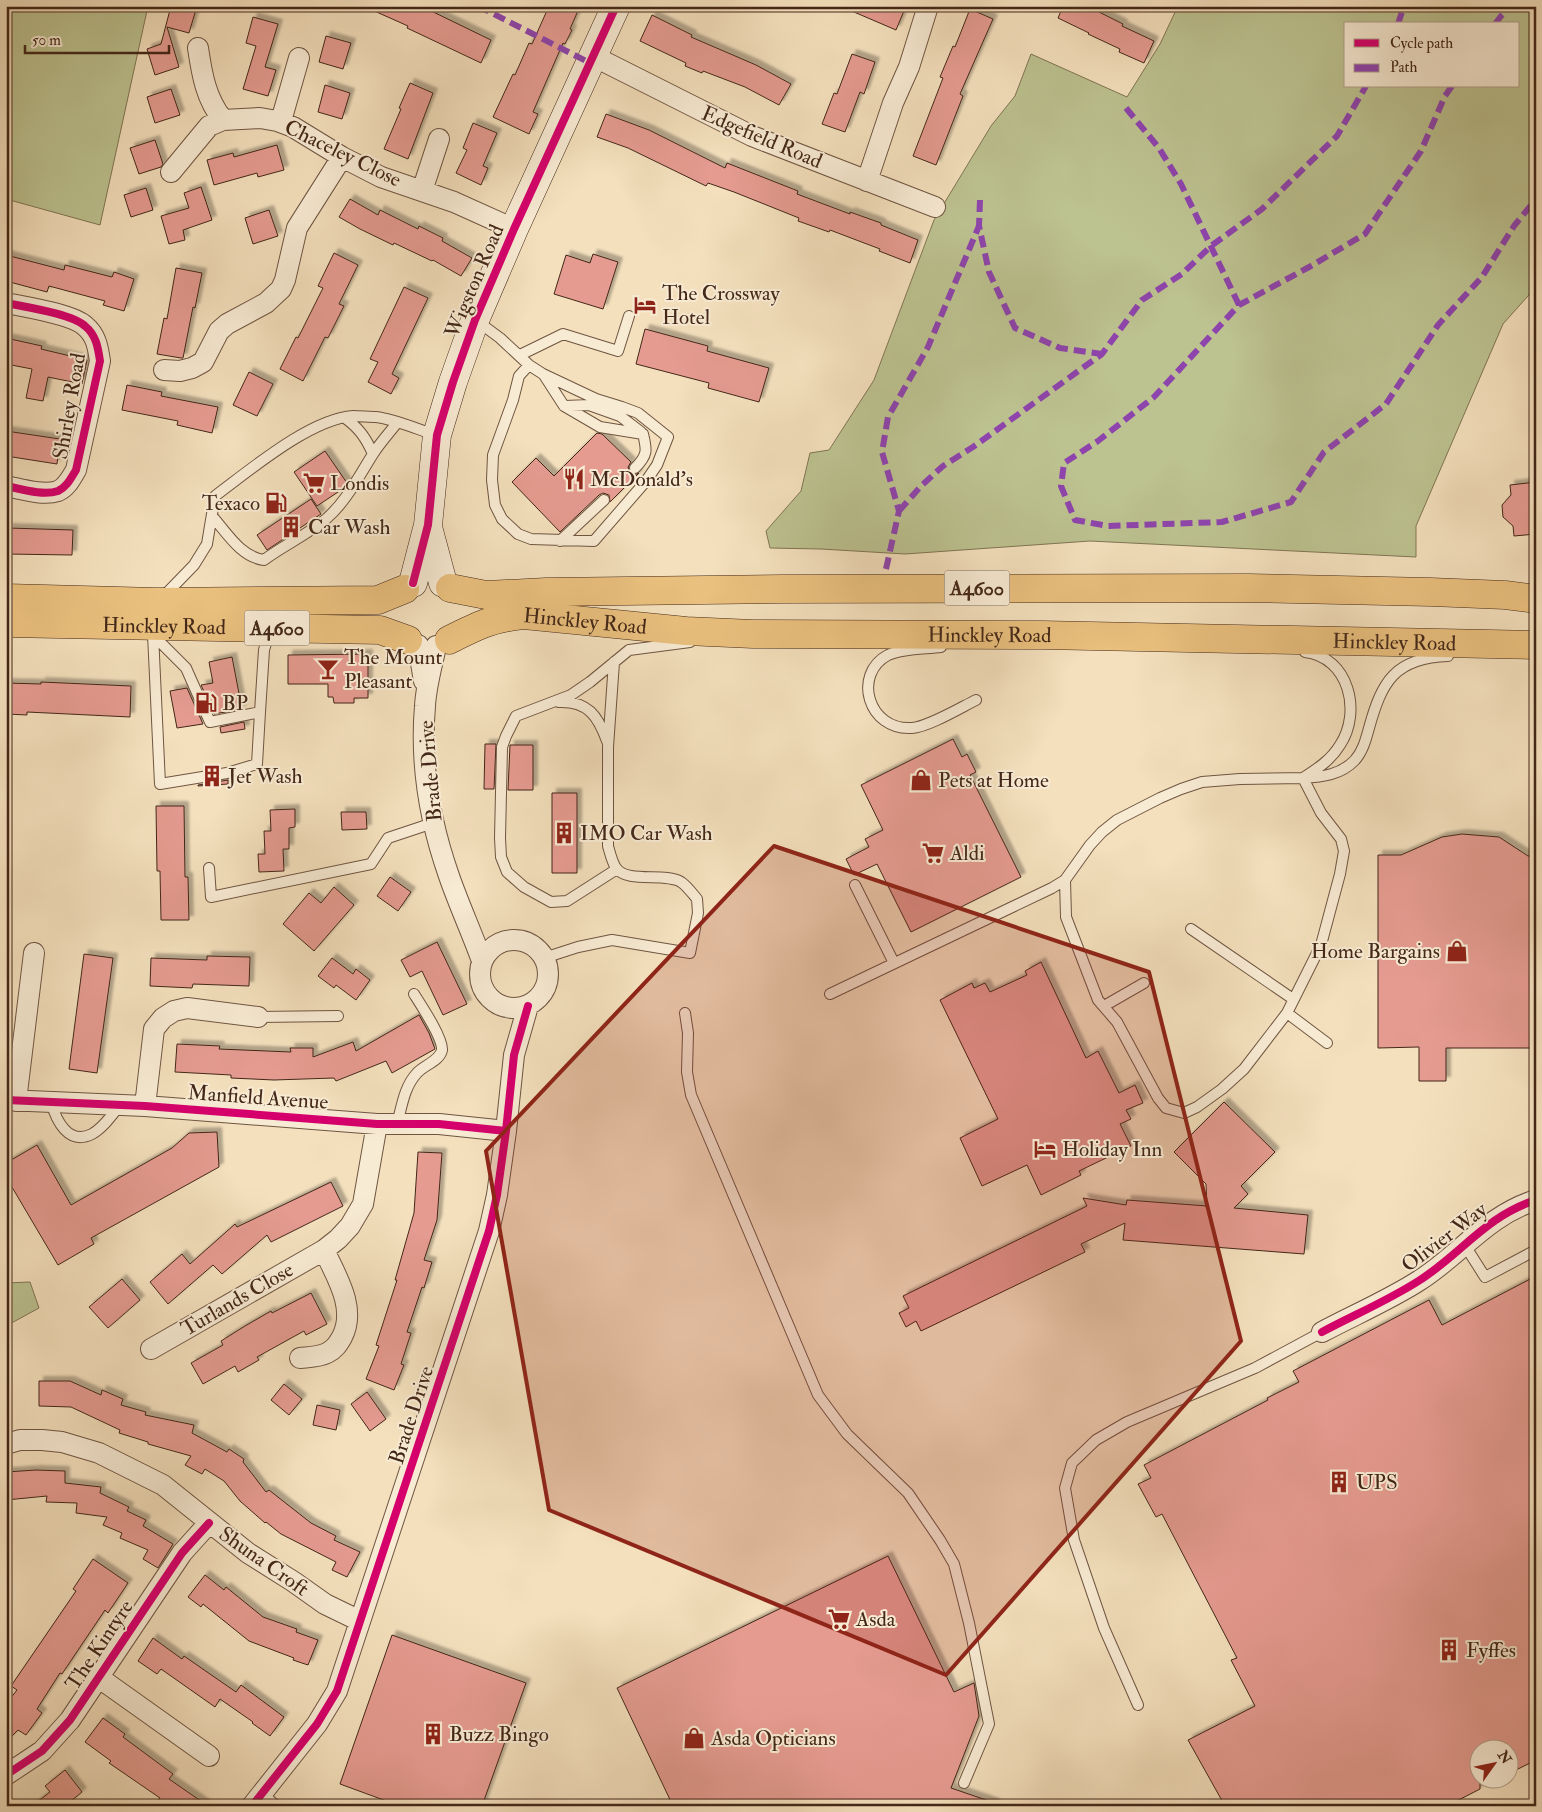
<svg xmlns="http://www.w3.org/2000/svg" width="1542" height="1812" viewBox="0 0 1542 1812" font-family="'IM FELL Double Pica',serif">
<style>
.green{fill:#bcc290;stroke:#807454;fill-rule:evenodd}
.building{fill:#e59b90;stroke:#432718;filter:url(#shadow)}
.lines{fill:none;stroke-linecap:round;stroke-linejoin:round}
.lane-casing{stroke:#6f5541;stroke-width:12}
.street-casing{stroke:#6f5541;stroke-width:22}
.secondary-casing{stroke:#432718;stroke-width:29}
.highway-casing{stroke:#432718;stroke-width:29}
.lane{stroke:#f8ebd4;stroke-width:10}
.street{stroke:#f8ebd4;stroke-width:20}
.secondary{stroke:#f8ebd4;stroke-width:28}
.highway{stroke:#eac07e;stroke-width:28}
.quiet{stroke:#8e44ad;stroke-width:6;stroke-dasharray:12 6;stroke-linecap:butt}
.cycleway-casing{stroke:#f8ebd4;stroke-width:11}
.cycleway{stroke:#d6006c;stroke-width:8}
.marked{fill:#8f2418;fill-opacity:0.2;stroke:#8f2418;stroke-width:4;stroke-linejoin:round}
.labels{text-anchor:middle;stroke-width:4;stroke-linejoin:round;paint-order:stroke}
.shield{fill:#f8ebd4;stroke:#796250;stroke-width:1}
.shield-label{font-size:20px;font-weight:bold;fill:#432718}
.street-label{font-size:21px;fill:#432718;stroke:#f8ebd4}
.poi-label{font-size:21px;fill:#432718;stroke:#f8ebd4;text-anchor:start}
</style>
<defs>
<filter id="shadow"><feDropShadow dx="4.5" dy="-4.5" stdDeviation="1" flood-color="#0004"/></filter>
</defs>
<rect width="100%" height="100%" fill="#f4e0bd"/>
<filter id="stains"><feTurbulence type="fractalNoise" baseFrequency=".004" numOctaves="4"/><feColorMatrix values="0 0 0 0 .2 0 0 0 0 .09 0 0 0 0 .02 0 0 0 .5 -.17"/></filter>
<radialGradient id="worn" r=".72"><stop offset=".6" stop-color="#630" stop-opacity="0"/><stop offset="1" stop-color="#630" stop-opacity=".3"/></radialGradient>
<path class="green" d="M6,6H148L100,225L6,199Z
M1178,6H1536V287L1503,324L1416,526V557L1090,541L905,554L821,549L770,548L766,531L801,491L810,453L829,450L874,380L934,220L991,126L1015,96L1031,54L1127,97L1160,44ZM1346,24H1518V86H1346Z
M30,1282L39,1308L6,1326V1283Z"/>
<path class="building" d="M171,6H197L189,33L167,27L179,67L155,75L147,49L161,44Z
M363,6H421L491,40L481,63L407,28L408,26Z
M549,6H580L570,29L572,30L565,44L563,43L533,112L538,114L529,134L493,117L513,74L515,75L529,43L532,44Z
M840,6H906L896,30Z
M1063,6H1087L1123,24L1122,26L1154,41L1144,63L1119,52L1120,49L1088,34L1089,33L1058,18Z
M970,9L993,19L960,94L963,96L936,165L913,156L943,78L940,77L953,46L955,47Z
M652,15L692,35L691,37L756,65L791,84L779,105L745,87L703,71L702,73L685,66L686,63L640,41Z
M253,17L278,24L265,67L276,70L268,96L243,89L256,46L246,43Z
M326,36L351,43L343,69L319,62Z
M852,54L875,62L864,94L860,92L845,132L822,124L834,93L837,94Z
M410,83L433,93L408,159L384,149L401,109L399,108Z
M325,85L350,93L342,119L318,112Z
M171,89L180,115L155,123L147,97Z
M606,114L649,130L725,168L727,163L798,191L797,194L850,214V212L881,223V225L918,240L910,263L879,251L880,249L830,230L829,232L798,221L799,218L734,192L708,183L706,186L628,148L597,137Z
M473,123L497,133L483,166L488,168L481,185L456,173L467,150L463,148Z
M155,140L163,164L161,167L139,174L130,148Z
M277,145L284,170L258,177L257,173L214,185L207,160L233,153L234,157Z
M201,187L212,220L183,230L185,240L169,244L161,216L189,208L184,193Z
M146,188L153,210L131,217L124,195Z
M350,199L378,215L380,210L418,229L419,226L443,238L442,241L472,258L461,276L433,260L432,261L394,243L393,245L360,229L339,217Z
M269,210L278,236L253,244L245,218Z
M334,253L358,265L339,304L344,306L328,338L325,337L303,381L280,369L296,337L298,338L323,288L318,286Z
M593,254L618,262L603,309L554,294L566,255L590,263Z
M6,255L64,270L65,265L112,277L114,272L134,279L124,311L103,305L105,301L49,286L47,292L6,281Z
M176,268L202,273L195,308L193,307L183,358H181L157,354L164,318L167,319Z
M404,287L428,298L392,374L399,378L391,394L368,382L378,362L370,359Z
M645,329L708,346L707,351L769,368L759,402L708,388L709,383L636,364Z
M6,338L42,346L41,349L87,360L82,384L48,377L43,401L26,398L32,369L6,364Z
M249,372L273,384L257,416L233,405Z
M127,385L162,392L161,396L218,407L212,433L177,425L178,421L122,410Z
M6,431L60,439L57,464L6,456Z
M597,433L602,434L631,462L628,467L630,473L634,475L639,473L610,502L609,495L603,493L599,495L560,532L512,482L536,458L554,476Z
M325,451L347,483L344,488L317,506L294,472Z
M1536,482V534L1514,536L1513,526L1503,517L1502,505L1511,495L1510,485Z
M311,499L321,514L267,550L257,535Z
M8,528L73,530L72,555L7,554Z
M368,654V698H354V703H334L333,697H328V684H288V655Z
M232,657L242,709L214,714L201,685L213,683L209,662Z
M41,682L131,686L130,717L27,712V715L6,714V683L41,684Z
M187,688L203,724L177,728L170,691Z
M244,722L245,729L221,733L220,727Z
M953,739L962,757L967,754L976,772L970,775L1021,877L911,932L877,864L854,875L846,859L869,847L865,839L883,830L861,785Z
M485,744H496L494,789H484Z
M510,745H533V790H508Z
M228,780V784L198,786V785Z
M552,793H577V873H552Z
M156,806H184L185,877H188L189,920H161L160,871H157Z
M295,809V827L289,828V849H283L284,871L259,872L258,854H265L264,831H271L270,810Z
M341,812H366L367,829L342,830Z
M1462,834L1499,837L1528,856H1536V1048H1446V1081H1419V1047L1378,1048V855H1401L1442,837Z
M390,877L411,892L398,911L377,896Z
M334,887L354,905L314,951L283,924L309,893L321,903Z
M437,942L467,1004L443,1015L422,971L410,977L401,960Z
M84,954L113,958L97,1073L69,1069Z
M207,956L250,957L249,986L193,984L192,988L150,986L151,958L207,960Z
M332,958L353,974L356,969L370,980L356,1000L336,985L334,988L318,976Z
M1041,962L1086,1058L1098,1051L1119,1093L1135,1085L1143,1103L1126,1110L1131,1119L1120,1124L1131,1146L1079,1171L1081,1175L1041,1195L1027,1165L982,1186L960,1138L998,1119L940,1000L972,983L974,988L985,983L990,992L1027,975L1025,971Z
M419,1015L429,1033L435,1049L392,1073L386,1061L336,1081L334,1078L274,1080L231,1078V1075L175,1072L177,1044L220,1046L219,1049L291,1052L290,1048H313V1057L353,1042L356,1051Z
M1224,1102L1275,1152L1241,1186L1248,1194L1234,1208L1308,1215L1304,1254L1123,1240L1125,1223L1081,1244L1085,1252L921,1331L916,1321L906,1327L899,1313L909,1308L903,1296L1087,1206L1083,1198L1126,1205L1127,1200L1207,1206L1206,1184L1174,1152Z
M217,1132L219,1167L91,1238L94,1244L58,1265L6,1177V1163L37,1145L71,1205L172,1148L189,1133Z
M418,1152L442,1153L437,1220L424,1260L432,1262L424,1288L422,1287L407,1332L411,1333L401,1364L404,1365L394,1390L366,1379L379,1346L376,1345L397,1280H395L414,1213Z
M331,1182L343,1206L271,1242L267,1235L222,1274L213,1265L168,1304L150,1282L182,1254L190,1264L235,1224L237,1227Z
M1536,1276V1760L1510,1773V1750H1480V1789L1447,1806H1225L1188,1740L1255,1706L1231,1660L1237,1658L1162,1514L1156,1517L1138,1484L1151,1478L1144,1465L1268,1400L1267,1398L1299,1382L1293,1371L1429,1300L1442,1325Z
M122,1279L140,1300L108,1328L89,1307Z
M311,1293L327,1324L306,1335L304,1331L257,1357L259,1360L238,1372L235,1366L203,1384L191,1363L223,1345L221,1341L245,1326L271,1311L272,1313Z
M39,1381H70L101,1395L102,1390L123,1399L121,1405L146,1412L145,1415L194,1425L192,1433L227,1452L229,1449L244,1459L243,1462L266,1492L269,1490L311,1523L336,1536L334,1540L360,1552L347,1577L332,1570L336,1562L281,1534L266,1522L265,1523L240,1501L224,1481L205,1469L202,1474L185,1465L191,1456L148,1444V1442L119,1433L120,1430L71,1407L39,1406Z
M284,1384L302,1399L289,1415L271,1400Z
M367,1392L386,1419L370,1431L351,1404Z
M317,1405L340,1410L336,1430L313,1425Z
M36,1470L65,1471V1483L101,1487L100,1493L129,1507L127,1511L146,1520L143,1526L173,1544L158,1568L143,1559L148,1550L120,1538L122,1533L103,1525L107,1517L76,1513L77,1503L46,1502L47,1496L6,1500V1472Z
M888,1556L954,1692L974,1683L979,1716L951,1788L995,1803V1806H673L617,1688Z
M93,1559L128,1583L108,1613L105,1610L62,1674L60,1673L37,1709L42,1713L26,1735L18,1730L6,1742V1704L17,1690L11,1686L76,1591L73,1589Z
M205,1575L224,1590L226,1587L263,1617L297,1629L296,1632L318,1640L308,1665L293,1660L294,1658L249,1641L203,1604L201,1607L188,1597Z
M392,1635L526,1683L482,1806H400L340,1784Z
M153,1638L182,1659L184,1656L236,1692L241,1685L284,1717L270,1736L252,1723L253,1722L220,1699L215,1707L161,1669L157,1674L138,1661Z
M103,1718L125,1734L123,1737L173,1774L169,1779L208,1806H155L160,1798L109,1763L111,1761L85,1742Z
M65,1770L82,1792L65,1806H32L50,1792L45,1786Z"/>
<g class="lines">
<g class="lane-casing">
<path id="lane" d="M477,321L500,338L529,365L543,374L596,399L622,407L638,413L668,437L657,465L646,481L594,541L531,539L518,534L502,519L495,505L492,480L493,455L513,400L519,376L529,365
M520,355L563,334L618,351L629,316
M544,375L564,406L600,427L643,434C647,450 648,455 635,468
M565,406L589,405L620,416L641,432
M345,418C359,428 366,438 373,454
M212,516C227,533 241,557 264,560C284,545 307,535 326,519C346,502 359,476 373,454C380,443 389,433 397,423
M560,541L604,500
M162,598L194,565L207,544L215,496C250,470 310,419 353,416C361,416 369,417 376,417C394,419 417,429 435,435
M150,632L186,668L210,722L260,712L264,650L267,640L276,634
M153,634L160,784L227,773L257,764L260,712
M941,647C925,649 903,648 888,655C852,674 868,731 912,728C928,727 960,708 976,700
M1305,652C1349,657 1362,712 1340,745C1331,760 1317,769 1303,778C1322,777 1341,775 1355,760C1363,751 1366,739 1369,728C1382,681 1395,658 1448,656
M559,702C588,701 598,716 607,741
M209,868L211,897L371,864L388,838L433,823
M617,869L567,901L551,902L524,887L507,872L501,857L500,838L502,747L506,736L516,716L571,695L590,682L629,650L690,642
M855,885L894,963
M1191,929L1293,999
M544,958L578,947L612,940L690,953L698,913L697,899C692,893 687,886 681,882C664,872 628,884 616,868C612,862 610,853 608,846V747L614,662
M830,994L1052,888L1065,880L1090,845L1102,832L1117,820L1160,798L1181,789L1202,782L1240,779L1303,778L1321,813L1341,839L1344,851L1340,874L1321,945L1287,1013L1244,1069L1222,1089L1197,1107L1184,1113L1166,1108L1158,1098L1117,1022L1098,1000L1066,917L1065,880
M1104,1006L1144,983
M685,1013L688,1033L687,1072L691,1095L818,1395L847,1434L908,1493L940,1540L954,1564L969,1623L989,1724L964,1783
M1287,1013L1327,1043
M258,1017L338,1016
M51,1102C56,1120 68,1146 92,1134C103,1128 112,1115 120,1105
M397,1124C402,1106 404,1087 417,1073C424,1065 440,1061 442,1050C443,1038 421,1005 414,994
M1464,1244L1485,1277L1536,1250
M1138,1705L1104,1628L1074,1540L1065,1488L1072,1463L1096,1440L1127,1422L1255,1368L1322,1332
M263,1794L276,1806"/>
</g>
<g class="street-casing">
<path id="street" d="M198,48C202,75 206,99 223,120
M593,56L752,136L935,207
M281,121L299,58
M171,172L209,126L223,120L260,118L277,121L293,127L342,157L381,177L454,202L514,229
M867,181L893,103L909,67L928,6
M422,191L439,139
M6,303C25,307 72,314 85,326C96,335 98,347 100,361L76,470C71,478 67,487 58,491C43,496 21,489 6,486
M164,370L180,371L192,368L203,362L219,331L227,324L266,303L281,289L285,280L297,228L342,157
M418,645L424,681
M436,646C432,666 426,686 425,706C420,764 430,822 449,876C459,905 472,933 482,961
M480 974a34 34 0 1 1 68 0a34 34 0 1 1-68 0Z
M6,1100L145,1106L377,1124H439L506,1131
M16,1101L34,953
M145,1106L154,1029L163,1018L174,1011L187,1008L258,1017
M1322,1332C1354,1315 1391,1299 1420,1280C1462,1253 1486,1216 1536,1200
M151,1349L324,1250L338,1239L350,1226L363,1204L377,1124
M300,1358C309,1357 319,1357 327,1353C335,1349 338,1344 342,1337C357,1308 336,1276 324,1250
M6,1444L20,1440H42L62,1442L99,1453L163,1485L248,1553L294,1582L325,1604L360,1621
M98,1677L209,1756
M6,1775L42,1751L70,1720L182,1553L209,1523
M252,1806L317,1724L337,1691L489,1231L497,1195L506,1131L514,1055L528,1006"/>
</g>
<g class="secondary-casing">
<path id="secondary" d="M428,527L443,583
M413,583L428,525L437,435L453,382L475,320L514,229L616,6"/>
</g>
<g class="highway-casing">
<g id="highway">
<path d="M450,588L486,595L546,592L782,589L1249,588L1431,592L1505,595L1536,599"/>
<path d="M6,598L157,602L378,600L405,589"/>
<path id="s1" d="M6,623L380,630L408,640"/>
<path id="s2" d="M449,640C477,626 492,618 524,615L686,631L753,634L1042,635L1536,645"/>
</g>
</g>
<use href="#lane" class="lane"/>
<use href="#street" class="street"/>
<use href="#secondary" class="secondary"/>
<use href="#highway" class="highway"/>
<path class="quiet" d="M478,6L590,63
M1398,24L1404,6
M1495,24L1501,16L1512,6
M1452,86L1445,96L1421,151L1365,234L1311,266L1239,305L1154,397L1098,441L1064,463L1061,486L1075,520L1108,526L1222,522L1291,502L1324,452L1386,404L1438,325L1482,277L1514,226L1536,199
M1126,108L1159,148L1181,184L1239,305
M980,200L979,226L989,272L1015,328L1060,348L1102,354
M899,511L921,486L943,466L973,447L1102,354L1142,300L1182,274L1211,246L1262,209L1337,136L1366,86
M886,569L899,511L882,452L888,417L928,347L979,226"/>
<g class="cycleway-casing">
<path id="cycleway" d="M6,303C25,307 72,314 85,326C96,335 98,347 100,361L76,470C71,478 67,487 58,491C43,496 21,489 6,486
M413,583L428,525L437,435L453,382L475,320L514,229L616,6
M6,1100L145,1106L377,1124H439L506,1131
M1322,1332C1354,1315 1391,1299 1420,1280C1462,1253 1486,1216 1536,1200
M6,1775L42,1751L70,1720L182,1553L209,1523
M252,1806L317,1724L337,1691L489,1231L497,1195L506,1131L514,1055L528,1006"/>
</g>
<use href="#cycleway" class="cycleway"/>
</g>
<path class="marked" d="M774,846L1149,972L1241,1341L946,1675L549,1510L486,1151Z"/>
<defs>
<g id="hotel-bare" transform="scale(1.725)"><path d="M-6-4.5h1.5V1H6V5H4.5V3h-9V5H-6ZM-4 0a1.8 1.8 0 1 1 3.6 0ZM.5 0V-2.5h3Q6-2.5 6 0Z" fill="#8f2418" stroke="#f8ebd4" stroke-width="2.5" paint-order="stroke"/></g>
<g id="restaurant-bare" transform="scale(1.725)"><path d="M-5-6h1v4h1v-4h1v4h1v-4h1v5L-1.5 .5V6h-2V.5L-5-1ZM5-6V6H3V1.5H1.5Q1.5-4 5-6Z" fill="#8f2418" stroke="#f8ebd4" stroke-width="2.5" paint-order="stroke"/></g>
<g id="supermarket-bare" transform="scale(1.725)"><path d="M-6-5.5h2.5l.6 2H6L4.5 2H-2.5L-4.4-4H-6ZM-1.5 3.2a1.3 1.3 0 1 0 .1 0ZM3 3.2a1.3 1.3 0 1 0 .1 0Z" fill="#8f2418" stroke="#f8ebd4" stroke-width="2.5" paint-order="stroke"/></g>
<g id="fuel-bare" transform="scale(1.725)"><path d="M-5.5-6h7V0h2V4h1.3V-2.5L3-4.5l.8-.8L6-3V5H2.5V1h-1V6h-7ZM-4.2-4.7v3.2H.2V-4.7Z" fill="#8f2418" stroke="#f8ebd4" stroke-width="2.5" paint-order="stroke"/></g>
<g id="building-bare" transform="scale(1.725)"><path d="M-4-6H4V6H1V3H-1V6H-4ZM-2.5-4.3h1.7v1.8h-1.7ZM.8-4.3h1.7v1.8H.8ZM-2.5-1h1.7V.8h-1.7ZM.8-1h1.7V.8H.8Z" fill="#8f2418" stroke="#f8ebd4" stroke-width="2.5" paint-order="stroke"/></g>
<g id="bar-bare" transform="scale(1.725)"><path d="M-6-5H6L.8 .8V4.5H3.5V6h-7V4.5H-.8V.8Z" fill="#8f2418" stroke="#f8ebd4" stroke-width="2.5" paint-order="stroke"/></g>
<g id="shop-bare" transform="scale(1.725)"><path d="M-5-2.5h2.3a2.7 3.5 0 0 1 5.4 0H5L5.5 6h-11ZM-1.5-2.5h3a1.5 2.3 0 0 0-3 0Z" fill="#8f2418" stroke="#f8ebd4" stroke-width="2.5" paint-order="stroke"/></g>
</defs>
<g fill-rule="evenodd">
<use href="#hotel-bare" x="645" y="305"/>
<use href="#restaurant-bare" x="574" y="479"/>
<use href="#supermarket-bare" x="314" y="483"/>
<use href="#fuel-bare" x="276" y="503"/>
<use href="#building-bare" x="291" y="527"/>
<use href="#bar-bare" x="328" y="669"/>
<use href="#fuel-bare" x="206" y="703"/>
<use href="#building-bare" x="212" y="776"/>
<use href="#shop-bare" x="921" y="780"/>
<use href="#building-bare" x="564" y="833"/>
<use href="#supermarket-bare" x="933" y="853"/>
<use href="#shop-bare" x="1457" y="951"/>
<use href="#hotel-bare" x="1045" y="1149"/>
<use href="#building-bare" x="1339" y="1482"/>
<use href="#supermarket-bare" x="839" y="1619"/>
<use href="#building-bare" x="1449" y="1650"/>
<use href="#building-bare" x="433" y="1734"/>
<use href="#shop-bare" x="694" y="1738"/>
</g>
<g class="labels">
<g class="shield">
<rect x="944.5" y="570.5" width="65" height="35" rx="4"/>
<rect x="244.5" y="610.5" width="65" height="35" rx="4"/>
</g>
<g class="shield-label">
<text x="977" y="595">A4600</text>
<text x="277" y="635">A4600</text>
</g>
<g class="street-label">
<text transform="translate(762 137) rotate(23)" y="7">Edgefield Road</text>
<text transform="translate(343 153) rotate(26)" y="7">Chaceley Close</text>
<text transform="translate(474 281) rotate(-67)" y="7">Wigston Road</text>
<text transform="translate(69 406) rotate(-80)" y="7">Shirley Road</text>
<text dy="7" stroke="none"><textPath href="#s2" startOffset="141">Hinckley Road</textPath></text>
<text dy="7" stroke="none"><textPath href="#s1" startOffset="158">Hinckley Road</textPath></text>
<text dy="7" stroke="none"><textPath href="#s2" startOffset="546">Hinckley Road</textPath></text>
<text dy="7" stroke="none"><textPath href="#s2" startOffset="951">Hinckley Road</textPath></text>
<text transform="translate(430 771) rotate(-95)" y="7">Brade Drive</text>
<text transform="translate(258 1097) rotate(4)" y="7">Manfield Avenue</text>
<text transform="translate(1444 1237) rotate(-37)" y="7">Olivier Way</text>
<text transform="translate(237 1299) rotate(-30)" y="7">Turlands Close</text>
<text transform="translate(411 1415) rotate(-72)" y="7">Brade Drive</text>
<text transform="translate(264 1561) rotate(35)" y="7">Shuna Croft</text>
<text transform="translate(99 1645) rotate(-56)" y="7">The Kintyre</text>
</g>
<g class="poi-label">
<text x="662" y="300">The Crossway<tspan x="662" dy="24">Hotel</tspan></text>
<text x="590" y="486">McDonald's</text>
<text x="330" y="490">Londis</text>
<text x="260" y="510" text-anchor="end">Texaco</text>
<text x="308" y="534">Car Wash</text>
<text x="344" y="664">The Mount<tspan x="344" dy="24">Pleasant</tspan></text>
<text x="222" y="710">BP</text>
<text x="228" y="783">Jet Wash</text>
<text x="938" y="787">Pets at Home</text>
<text x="580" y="840">IMO Car Wash</text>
<text x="950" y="860">Aldi</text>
<text x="1440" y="958" text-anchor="end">Home Bargains</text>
<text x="1062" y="1156">Holiday Inn</text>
<text x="1356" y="1489">UPS</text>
<text x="856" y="1626">Asda</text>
<text x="1466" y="1657">Fyffes</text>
<text x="449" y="1741">Buzz Bingo</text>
<text x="711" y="1745">Asda Opticians</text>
</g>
</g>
<rect width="1542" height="1812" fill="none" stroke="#f4e0bd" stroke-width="25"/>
<rect x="8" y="8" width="1527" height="1797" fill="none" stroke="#432718" stroke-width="2.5"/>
<rect x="12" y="12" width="1517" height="1787" fill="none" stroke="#432718"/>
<rect x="1344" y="22" width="175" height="65" fill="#f8ebd4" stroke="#b09d89"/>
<rect x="1354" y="39" width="25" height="8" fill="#d6006c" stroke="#b09d89"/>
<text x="1390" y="48" font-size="15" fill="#432718">Cycle path</text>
<rect x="1354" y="64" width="25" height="8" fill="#8e44ad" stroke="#b09d89"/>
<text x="1390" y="72" font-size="15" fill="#432718">Path</text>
<g transform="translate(1494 1764) rotate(57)"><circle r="24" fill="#f8ebd4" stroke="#b09d89"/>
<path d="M0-4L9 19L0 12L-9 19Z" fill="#8f2418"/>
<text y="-8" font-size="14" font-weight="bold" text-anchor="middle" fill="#432718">N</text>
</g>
<path d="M25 45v8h144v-8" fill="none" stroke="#432718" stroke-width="2.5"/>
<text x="32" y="45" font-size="15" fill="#432718" stroke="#f8ebd4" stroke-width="4" paint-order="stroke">50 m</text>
<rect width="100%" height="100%" filter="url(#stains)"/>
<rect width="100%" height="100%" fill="url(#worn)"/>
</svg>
